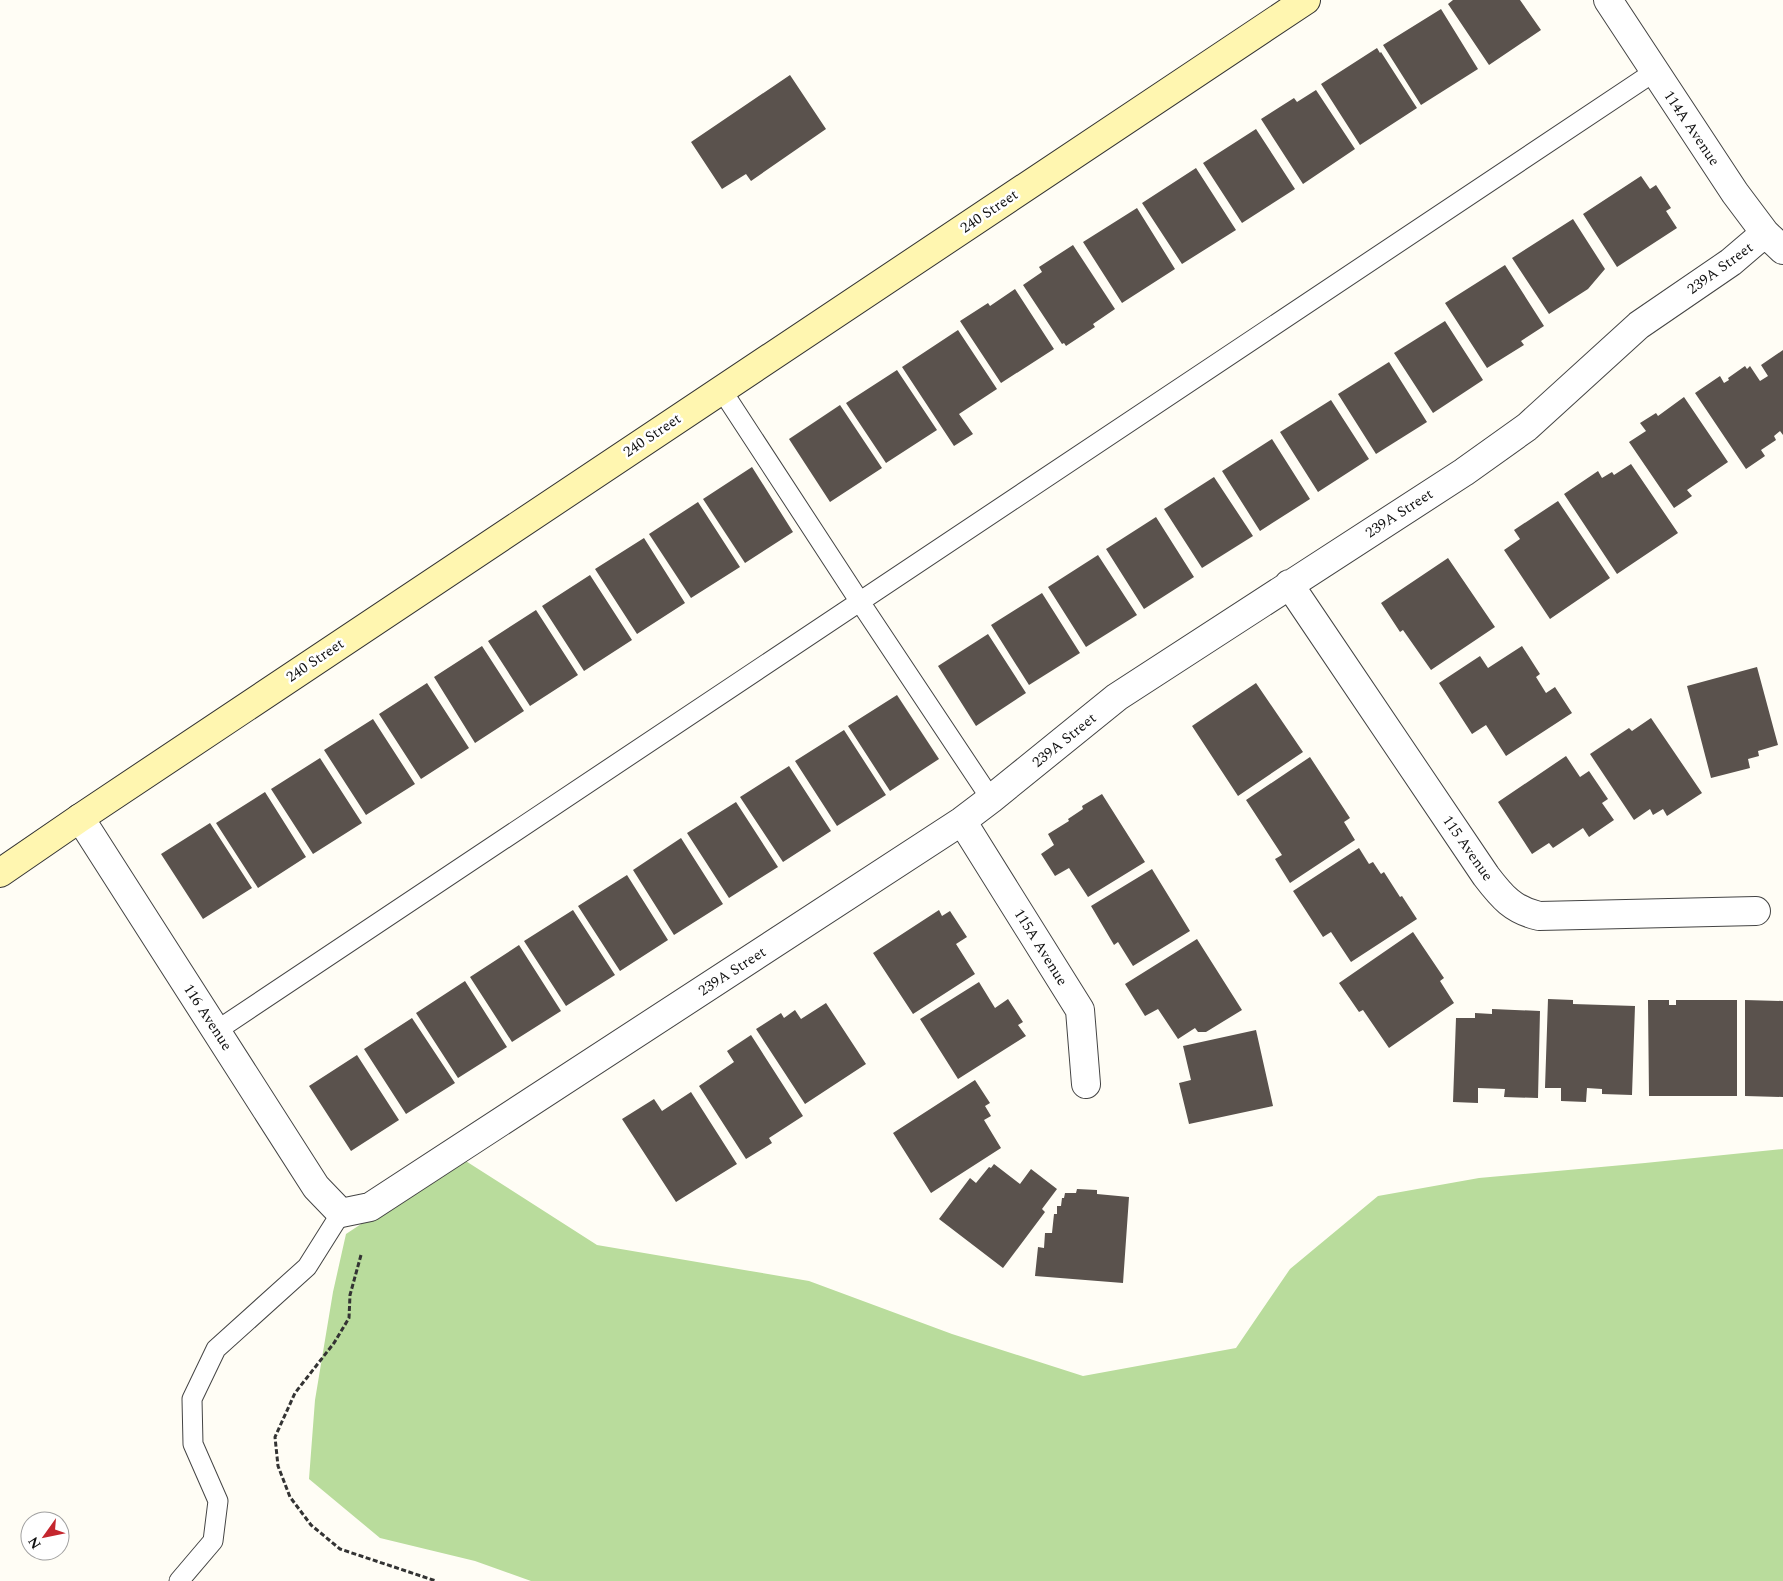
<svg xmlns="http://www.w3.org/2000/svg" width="1783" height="1581" viewBox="0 0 1783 1581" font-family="Spectral,serif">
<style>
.forest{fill:#b9dc9c}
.building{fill:#5a524d}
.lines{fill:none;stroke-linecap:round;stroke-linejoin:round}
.lane-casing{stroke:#444;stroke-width:21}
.street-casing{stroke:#444;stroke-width:30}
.secondary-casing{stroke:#333;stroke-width:30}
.path{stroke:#333;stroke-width:3;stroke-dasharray:5 2.5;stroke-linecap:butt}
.lane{stroke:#fff;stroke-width:19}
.street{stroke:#fff;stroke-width:28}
.secondary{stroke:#fff6b0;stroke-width:28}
.labels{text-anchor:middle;stroke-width:5;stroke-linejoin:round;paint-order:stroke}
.street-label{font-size:15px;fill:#111;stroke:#fff}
</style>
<rect width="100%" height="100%" fill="#fffdf5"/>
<path class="forest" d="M1783,1149V1581H531L475,1561L380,1538L309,1479L315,1400L333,1292L346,1234L461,1158L597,1245L809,1281L952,1334L1083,1376L1236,1348L1290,1269L1378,1196L1479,1178L1645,1163Z"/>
<path class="building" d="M1453,0H1520L1541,30L1489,65L1448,4Z
M1441,9L1478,69L1421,105L1383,45Z
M1377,48L1380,53L1381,52L1417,108L1360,145L1321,84Z
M790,75L826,129L751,181L746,174L722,189L691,142Z
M1316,90L1355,149L1303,184L1261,119L1294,98L1297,102Z
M1256,129L1295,189L1242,223L1203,163Z
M1196,168L1236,230L1182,264L1142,203Z
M1641,176L1650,189L1656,185L1671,208L1666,211L1677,228L1617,267L1583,214Z
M1137,208L1175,269L1122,303L1083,242Z
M1573,219L1605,269L1588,289L1549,314L1512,258Z
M1073,245L1115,309L1093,324L1095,327L1066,346L1064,343L1062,344L1023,285L1042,272L1039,267Z
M1505,265L1544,326L1521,341L1524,345L1487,368L1445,303Z
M1015,289L1054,349L1001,383L960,321L988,303L990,306Z
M1445,321L1483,380L1433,413L1394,353Z
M958,330L997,389L959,414L973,434L954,446L902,367Z
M1783,350V435L1780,431L1774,436L1776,440L1761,450L1765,456L1746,469L1695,393L1720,376L1724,383L1729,380L1728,378L1745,366L1747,369L1750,366L1760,381L1768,376L1761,365Z
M1389,362L1427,422L1376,454L1338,394Z
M897,370L937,430L886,463L846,403Z
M1684,397L1728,462L1687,490L1692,496L1674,508L1629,442L1646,431L1640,423L1656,413L1658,416Z
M1331,400L1369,459L1318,492L1280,432Z
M840,405L882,468L830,502L789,439Z
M1272,439L1310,499L1260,531L1222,471Z
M1631,464L1678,533L1617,574L1564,494L1598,471L1602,478L1612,472L1614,475Z
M752,467L793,532L745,563L703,499Z
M1214,477L1253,536L1202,568L1164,509Z
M1558,501L1610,578L1550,619L1504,550L1520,539L1514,530Z
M698,502L740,567L691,598L649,534Z
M1156,517L1194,577L1144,609L1106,549Z
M644,538L685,603L637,634L595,569Z
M1098,555L1137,615L1086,647L1048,587Z
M1448,558L1495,627L1431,670L1403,630L1400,632L1381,603Z
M590,575L632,640L584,671L542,606Z
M1042,593L1080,653L1029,685L991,625Z
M536,610L578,675L530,706L488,641Z
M988,634L1026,693L976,726L938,666Z
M482,646L524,711L475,743L434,677Z
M1522,646L1540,674L1536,677L1546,693L1555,687L1572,713L1506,756L1486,725L1472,734L1439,683L1480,656L1488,668Z
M1757,667L1778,745L1758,751L1759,756L1748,759L1750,768L1711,778L1687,686Z
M427,683L469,748L421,779L379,714Z
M1256,683L1303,752L1238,796L1192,726Z
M897,695L939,759L890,791L848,726Z
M1651,718L1702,793L1667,816L1663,809L1653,815L1650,809L1634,820L1590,754L1629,728L1632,731Z
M373,719L415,784L366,815L324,750Z
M844,730L886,795L837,826L795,761Z
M1566,756L1580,777L1589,771L1608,799L1602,803L1614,820L1589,837L1583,828L1553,848L1549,843L1532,854L1498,802Z
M1310,757L1350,818L1344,822L1355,840L1290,883L1275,859L1282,855L1246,800Z
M320,758L362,823L313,854L271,789Z
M789,766L831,831L783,862L740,797Z
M265,792L306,857L258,888L216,823Z
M1102,794L1145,862L1088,897L1069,868L1055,876L1041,854L1054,845L1048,834L1069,821L1068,819L1083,809L1082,806Z
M736,802L778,867L729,898L687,833Z
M210,823L252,888L203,919L161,854Z
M681,838L723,904L674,935L633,870Z
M1359,848L1369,864L1373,862L1381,874L1384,872L1400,897L1402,896L1417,919L1351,962L1331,932L1323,937L1293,891Z
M1152,869L1190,931L1133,966L1118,942L1114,945L1091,906Z
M627,875L668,940L620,971L578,906Z
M573,910L615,975L566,1006L524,941Z
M939,910L942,916L950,911L967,937L956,944L975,974L913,1014L873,953Z
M1413,932L1444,978L1440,981L1454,1003L1389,1048L1363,1010L1359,1012L1339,983Z
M1197,939L1242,1010L1206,1032H1198L1195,1028L1178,1039L1158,1009L1145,1016L1125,984Z
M519,945L561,1011L512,1042L470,977Z
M465,981L507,1047L458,1078L416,1013Z
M979,982L995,1008L1008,999L1023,1022L1018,1025L1026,1036L958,1079L920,1019Z
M1548,999L1573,1000V1004L1635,1006L1632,1095L1602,1094V1089L1587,1088L1586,1102L1561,1101V1088H1545Z
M1648,1000H1669V1005H1676V1000H1737V1096H1649Z
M1745,1000L1783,1001V1097L1745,1096Z
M826,1003L866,1064L805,1104L756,1029L781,1013L784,1018L795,1010L801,1019Z
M1492,1009L1540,1011L1538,1098L1504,1097L1505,1089L1478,1088V1103L1453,1102L1456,1018H1475V1013L1492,1014Z
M412,1018L455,1083L406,1114L364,1049Z
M1256,1030L1273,1106L1189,1124L1179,1083L1191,1080L1183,1046Z
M751,1035L803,1116L769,1138L772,1143L746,1159L699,1086L734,1062L727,1051Z
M357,1055L399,1120L351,1151L309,1086Z
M975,1080L990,1103L985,1106L991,1116L984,1120L1001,1148L931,1193L893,1133Z
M691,1092L737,1164L676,1202L622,1119L654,1099L662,1111Z
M994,1164L1020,1184L1031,1169L1057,1189L1042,1209L1045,1212L1003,1268L939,1219L970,1178L976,1183L989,1167L991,1168Z
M1077,1189L1097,1190V1194L1129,1197L1123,1283L1035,1276L1038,1247L1044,1248L1045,1233H1052L1054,1214H1057V1206H1061L1062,1198H1064L1065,1193H1076Z"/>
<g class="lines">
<g class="lane-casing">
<path id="lane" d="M721,389L860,602L991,799
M216,1031L1654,72
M179,1581L213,1541L218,1501L193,1444L192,1399L216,1349L307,1267L341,1213"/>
</g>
<g class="street-casing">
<path id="street" d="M1608,0L1735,193L1765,233L1783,250
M1289,584L1486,876C1502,897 1513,910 1539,916L1756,911
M80,818L316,1187L341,1213L370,1207L962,821L991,799L1117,697L1464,472L1527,427L1639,325L1731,262L1765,233
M962,821L1080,1010L1086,1084"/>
</g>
<g class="secondary-casing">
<path id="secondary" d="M0,873L80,818L1306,0"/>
</g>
<path class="path" d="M361,1255L350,1295L349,1318L334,1343L295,1393L275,1437L278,1466L290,1497L311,1525L340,1549L436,1581"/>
<use href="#lane" class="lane"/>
<use href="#street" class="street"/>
<use href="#secondary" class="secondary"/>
</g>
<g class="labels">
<g class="street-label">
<text transform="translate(1692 128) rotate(56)" y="5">114A Avenue</text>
<text transform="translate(989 211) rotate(-34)" y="5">240 Street</text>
<text transform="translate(1720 268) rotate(-36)" y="5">239A Street</text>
<text transform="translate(652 435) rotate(-34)" y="5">240 Street</text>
<text transform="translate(1399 513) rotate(-33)" y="5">239A Street</text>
<text transform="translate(315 660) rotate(-34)" y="5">240 Street</text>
<text transform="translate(1064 740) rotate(-39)" y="5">239A Street</text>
<text transform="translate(1468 848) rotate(55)" y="5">115 Avenue</text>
<text transform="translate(1041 947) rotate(58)" y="5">115A Avenue</text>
<text transform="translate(732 971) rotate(-33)" y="5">239A Street</text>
<text transform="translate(208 1017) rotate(57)" y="5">116 Avenue</text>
</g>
</g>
<g transform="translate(45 1536) rotate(237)"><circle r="24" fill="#ffffff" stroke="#a0a0a0"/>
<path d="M0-4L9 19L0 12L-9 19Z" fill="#c4262e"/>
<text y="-8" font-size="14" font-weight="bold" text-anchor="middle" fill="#111111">N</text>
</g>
</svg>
